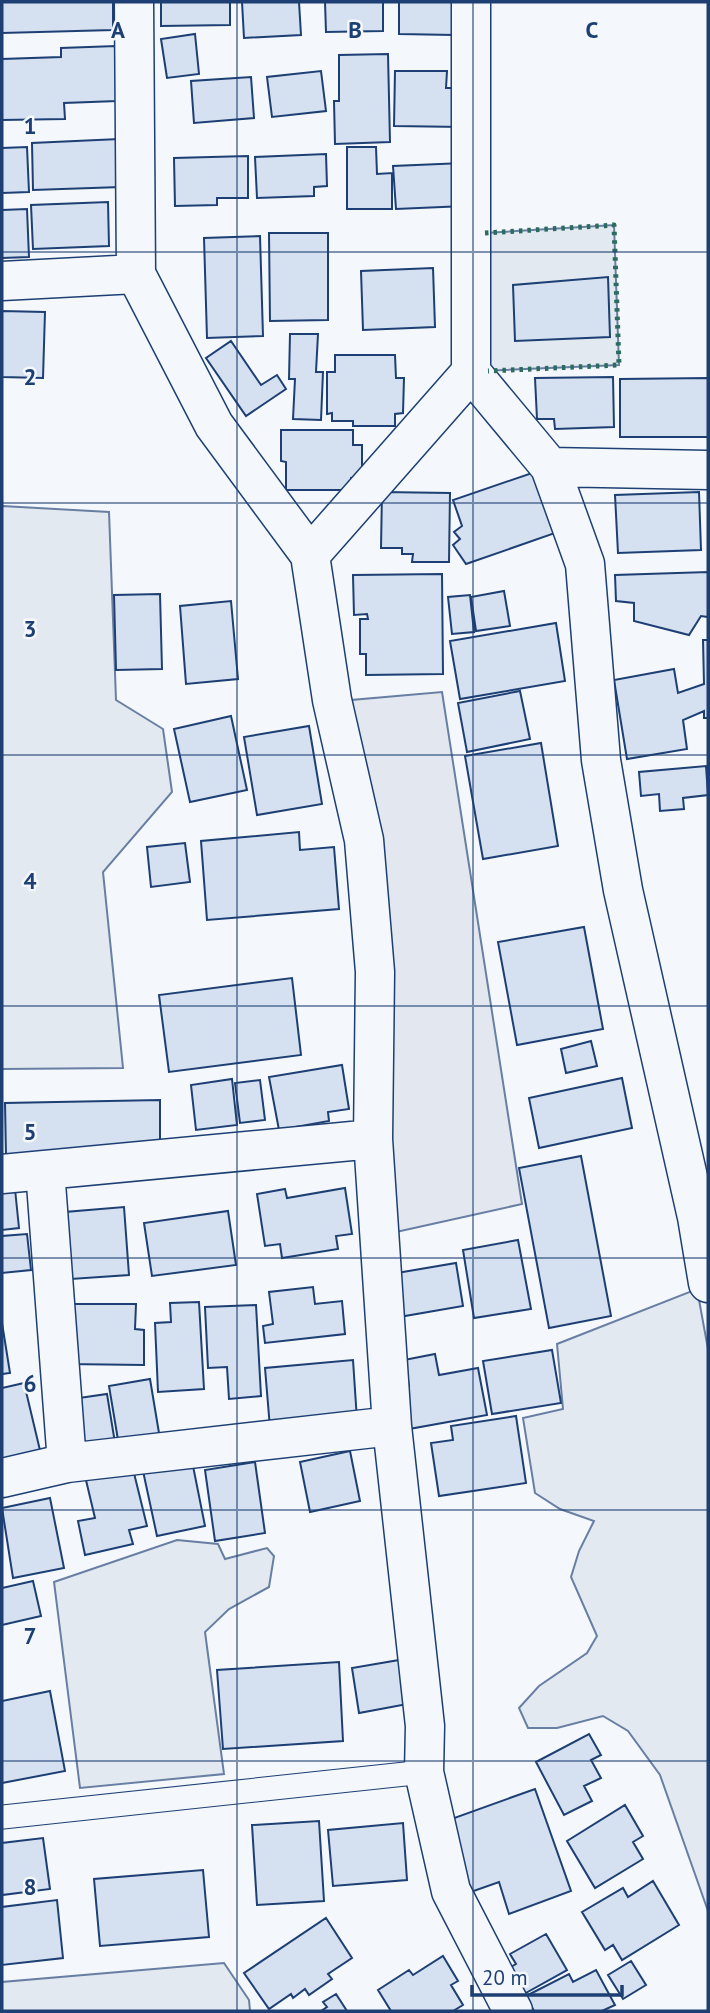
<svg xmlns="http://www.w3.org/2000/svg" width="710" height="2013" viewBox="0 0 710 2013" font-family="'PT Sans',sans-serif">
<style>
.green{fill:#e3e9f0;stroke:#687fa3;stroke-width:2}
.parking{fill:#e3e8f0;stroke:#687fa3;stroke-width:2}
.building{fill:#d5e0f0;stroke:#1d3f73;stroke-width:2}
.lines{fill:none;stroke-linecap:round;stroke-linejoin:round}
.service-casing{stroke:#1d3f73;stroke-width:25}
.minor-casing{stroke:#1d3f73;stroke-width:41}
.service{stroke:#f4f7fb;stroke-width:23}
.minor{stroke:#f4f7fb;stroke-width:38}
.hedge{stroke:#2c6c60;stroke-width:5;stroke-dasharray:3.5 5;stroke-linecap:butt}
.grid{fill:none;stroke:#1d3f73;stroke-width:2;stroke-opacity:0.55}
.grid-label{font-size:23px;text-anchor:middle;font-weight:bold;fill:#1d3f73;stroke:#f4f7fb;stroke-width:5;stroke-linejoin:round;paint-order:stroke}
</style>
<rect width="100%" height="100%" fill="#f4f7fb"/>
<path class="green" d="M614,225L619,365L481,371L485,233Z
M2,506L109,512L116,700L163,729L172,792L103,872L123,1068L2,1069Z
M697,1289L708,1349V1911L660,1775L628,1731L603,1716L557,1728H528L519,1708L539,1686L587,1653L597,1636L571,1577L579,1551L594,1521L560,1509L535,1493L523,1418L563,1409L557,1344Z
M177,1540L218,1544L225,1559L267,1548L274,1556L269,1587L229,1609L205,1632L224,1774L80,1788L54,1582Z
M224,1963L249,2000L250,2011H2V1982Z"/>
<path class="parking" d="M442,692L522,1204L387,1234L340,701Z"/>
<path class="building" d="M2,2H113V30L2,33Z
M161,2H230V25L161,26Z
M242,2H299L301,35L244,38Z
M325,2H383V31L326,32Z
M399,2H455L454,35L399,34Z
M195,34L199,74L167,78L161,39Z
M116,46L117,101L64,103L65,119L2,120V59L61,57V48Z
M388,54L390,142L335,144L334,101H339V55Z
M321,71L326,111L272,117L267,77Z
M395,71H447L446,88H462V127L394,126Z
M251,77L254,118L194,123L191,81Z
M119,139L121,187L33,190L32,143Z
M27,147L29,192L2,193V148Z
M347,147H376L377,174L392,173V209H347Z
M326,154L327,186L314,187V196L257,198L255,157Z
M248,156V198H217V205L175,206L174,158Z
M463,163L465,206L396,209L393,166Z
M108,202L109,246L33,249L31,205Z
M27,209L29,257L2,258V210Z
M269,233H328V320L270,321Z
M260,236L263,336L207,338L204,238Z
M433,268L435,327L363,330L361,271Z
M608,277L610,337L515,341L513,285Z
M2,311L45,312L43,378L2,377Z
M290,334H318L316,372H323L321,420L293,419L295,379H289Z
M231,341L261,385L277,375L286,389L246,416L206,358Z
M335,355H395L396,378H404L403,413L395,414V426H353V421H332V413L327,414V372H335Z
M613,377L614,427L555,429L554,419H537L535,378Z
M708,378V437H620V379Z
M281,430H353V445H362V477L351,478V490H286V462L281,461Z
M538,471L558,532L466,564L453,545L460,539L454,532L462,526L453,500Z
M382,492L450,493L449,562H412L413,554H402V548H381Z
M699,492L701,550L618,553L615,495Z
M708,572V617L701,616L689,635L634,621V603L616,601L615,575Z
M442,574L443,674L366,675V654H360V619H368L367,614L354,615L353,575Z
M504,591L510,626L476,631L471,597Z
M160,594L162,669L116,670L114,595Z
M470,595L474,632L452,634L448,597Z
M231,601L238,679L186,684L180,606Z
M556,623L565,681L460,699L450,641Z
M703,640H708V718H704V711L683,720L687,749L627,759L614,680L674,669L678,693L704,684Z
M520,691L530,739L467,752L458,703Z
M231,716L247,790L190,802L174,729Z
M309,726L322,804L257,815L244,737Z
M541,743L558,846L483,859L465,756Z
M706,766L708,795L683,798L684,809L660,811L659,794L641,796L639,772Z
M299,832L300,850L334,847L339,909L207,920L201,841Z
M185,843L190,882L151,887L147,847Z
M584,927L603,1029L517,1045L498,942Z
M292,978L301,1055L169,1072L159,995Z
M591,1041L597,1066L566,1073L561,1049Z
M342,1065L349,1109L328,1112L329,1121L279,1130L269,1077Z
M622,1078L632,1128L539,1148L529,1098Z
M232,1079L237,1125L196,1130L191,1085Z
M260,1080L265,1120L240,1123L235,1083Z
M160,1100V1154L6,1157L5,1103Z
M581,1156L611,1316L549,1328L519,1168Z
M345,1188L352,1234L336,1236L338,1249L282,1258L280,1244L265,1246L257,1194L285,1189L287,1198Z
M15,1189L19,1228L2,1230V1191Z
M124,1207L129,1275L71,1279L65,1212Z
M228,1211L236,1265L152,1276L144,1223Z
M27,1234L31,1270L2,1273V1236Z
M518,1240L531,1309L474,1318L463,1250Z
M456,1263L463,1306L399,1317L391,1274Z
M313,1287L315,1304L342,1301L345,1334L265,1343L263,1326L273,1324L269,1292Z
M199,1302L204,1389L158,1392L155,1323L171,1322L170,1303Z
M67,1304H136L135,1329L144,1330V1365L66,1364Z
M256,1305L261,1396L229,1399L227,1367L208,1368L205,1307Z
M2,1323L10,1373L2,1374Z
M552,1350L561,1403L492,1414L483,1361Z
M435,1354L439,1375L478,1368L487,1415L409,1429L401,1387L409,1386L404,1360Z
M353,1360L357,1420L270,1428L265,1368Z
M150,1379L160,1439L119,1446L109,1386Z
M24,1383L43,1463L2,1472V1388Z
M107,1394L116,1449L74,1456L65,1400Z
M516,1416L526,1483L439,1496L431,1443L453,1440L451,1426Z
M350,1451L360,1501L310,1512L300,1462Z
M192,1461L205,1526L157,1536L143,1471Z
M255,1462L265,1533L215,1541L205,1470Z
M132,1465L147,1526L129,1530L133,1544L85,1555L78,1521L95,1518L85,1476Z
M50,1498L64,1568L13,1578L2,1508Z
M33,1581L41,1616L2,1625V1588Z
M405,1659L413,1703L359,1713L352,1668Z
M339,1662L343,1741L223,1749L217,1670Z
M50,1691L65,1771L2,1783V1701Z
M589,1734L601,1755L591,1760L601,1778L584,1786L592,1801L564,1815L536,1762Z
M535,1789L571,1891L509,1914L499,1882L468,1893L443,1822Z
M625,1805L643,1836L633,1842L643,1859L595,1888L567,1841Z
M319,1821L324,1901L257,1905L252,1825Z
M403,1823L407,1880L333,1886L328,1830Z
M43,1838L50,1889L2,1895V1843Z
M203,1870L209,1937L100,1946L94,1879Z
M653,1881L679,1925L622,1960L613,1945L605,1950L582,1912L623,1888L628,1897Z
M57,1900L63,1958L2,1965V1907Z
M326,1918L352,1958L328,1974L332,1979L309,1995L305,1989L293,1998L291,1994L269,2009L244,1973Z
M546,1934L567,1970L515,1999L500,1973L516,1964L510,1954Z
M443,1956L458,1981L451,1985L463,2005L453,2011H391L378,1990L409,1970L413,1975Z
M631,1961L646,1985L623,1999L608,1975Z
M596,1970L615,2005L602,2011H534L526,1996L569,1974L573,1982Z
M336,1994L347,2011H321L327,2007L323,2002Z"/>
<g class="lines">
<g class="service-casing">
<path id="service" d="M3,1817L424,1772"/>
</g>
<g class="minor-casing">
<path id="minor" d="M134,2L136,274L214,425L310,555L332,700L364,840L375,972L373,1139L392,1426L425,1726L424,1772L451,1891L513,2011
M2,281L136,274
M471,372L550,467L585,564L601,760L623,890L697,1217L708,1283
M550,467L708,470
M310,555L471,372V2
M45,1170L67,1463
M2,1174L373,1139
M2,1478L67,1463L392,1426"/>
</g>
<use href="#service" class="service"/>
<use href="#minor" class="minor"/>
<path class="hedge" d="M485,233L614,225L619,365L488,371"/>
</g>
<path class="grid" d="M237,2V2011M473,2V2011M2,252H708M2,503H708M2,755H708M2,1006H708M2,1258H708M2,1510H708M2,1761H708"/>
<g class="grid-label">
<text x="118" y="38">A</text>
<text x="355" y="38">B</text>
<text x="592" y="38">C</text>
<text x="30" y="134">1</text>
<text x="30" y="385">2</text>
<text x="30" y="637">3</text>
<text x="30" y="889">4</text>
<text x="30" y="1140">5</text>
<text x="30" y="1392">6</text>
<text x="30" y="1644">7</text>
<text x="30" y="1895">8</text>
</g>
<rect width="710" height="2013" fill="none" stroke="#1d3f73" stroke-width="7"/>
<path d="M472 1985v10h150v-10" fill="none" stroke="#1d3f73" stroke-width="3.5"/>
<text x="482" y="1985" font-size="21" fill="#1d3f73" stroke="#f4f7fb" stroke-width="5" paint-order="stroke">20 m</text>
</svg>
